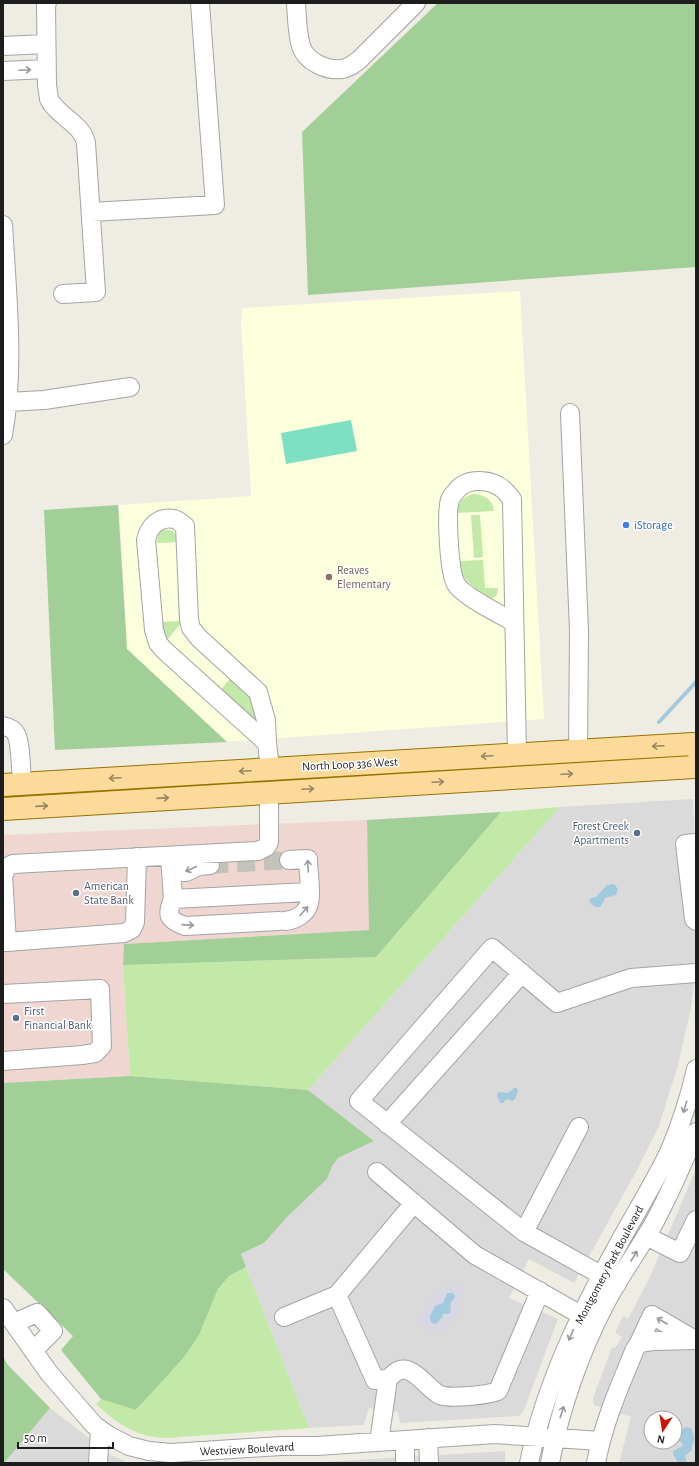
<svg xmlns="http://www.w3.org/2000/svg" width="699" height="1466" viewBox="0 0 699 1466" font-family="'Alegreya Sans',sans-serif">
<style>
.residential{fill:#dbdada;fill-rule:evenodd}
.commercial{fill:#f0d6d1}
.education{fill:#fbffdb}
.grass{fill:#c2e9a8}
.forest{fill:#a2ce97}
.pitch{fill:#7fdfc3}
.plaza{fill:#d8d7e4;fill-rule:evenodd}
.water{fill:#a2cadd}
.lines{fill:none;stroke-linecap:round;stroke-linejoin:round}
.stream{stroke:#a2cadd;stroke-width:4}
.minor-tunnel{stroke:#c4c3bb;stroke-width:18;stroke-dasharray:18 9;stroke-linecap:butt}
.minor-casing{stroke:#a4a4a4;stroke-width:20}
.major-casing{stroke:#967300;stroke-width:24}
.minor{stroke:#fff;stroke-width:18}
.major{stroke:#fcdb9a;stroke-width:22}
.oneway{stroke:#999}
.oneway2{stroke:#988662}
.shop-dot{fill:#3f7fe0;stroke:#fff;stroke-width:1.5}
.education-dot{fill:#8d6e63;stroke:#fff;stroke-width:1.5}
.service-dot{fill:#5c6f8a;stroke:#fff;stroke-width:1.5}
.labels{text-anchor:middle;stroke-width:3;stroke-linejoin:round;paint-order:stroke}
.shop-label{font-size:12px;fill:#366cbe;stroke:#fff;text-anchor:start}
.education-label{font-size:12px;fill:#785e54;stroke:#fff;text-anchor:start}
.street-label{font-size:12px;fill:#1d1d1d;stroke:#fff}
.service-label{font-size:12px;fill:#4e5e75;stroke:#fff;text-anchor:start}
</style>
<rect width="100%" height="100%" fill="#eeece3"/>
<path class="residential" d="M693,799L696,871V969L691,1008L678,1065L659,1126L637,1170L574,1283L529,1259L509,1298L558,1319L524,1410L519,1416L400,1423L398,1412L369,1408L364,1425L309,1428L241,1254L264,1243L287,1217L327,1179L332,1166L338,1158L374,1141L308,1090L560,807Z
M696,1169V1463H619L631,1417L594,1405L593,1398L612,1347L615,1348L622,1337L615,1333L623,1316L628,1319L649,1279ZM651,1418H675V1442H651Z
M50,1408L111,1455L129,1463H4Z
M505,1451V1463H307Z"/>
<path class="commercial" d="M367,820L370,930L124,944L123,965L130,1076L3,1083V835Z"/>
<path class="education" d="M520,291L544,719L227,742L127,649L119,505L251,496L241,323L242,308Z"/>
<path class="grass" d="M473,494C484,494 493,500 494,511L457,513C458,503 463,497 473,494Z
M471,515H480L483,557L474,558Z
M164,529L173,531L177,537V542L157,543L158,533Z
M483,560L485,588H497L498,590L497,595L492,599L486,598L464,578L460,570V561Z
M182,621V622L168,639L166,640L160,622Z
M232,676L247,688L260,719L257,723L219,692Z
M560,807L308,1090L130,1076L123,965L376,957L501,812Z
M696,1088V1112L684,1143L661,1192L625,1255L621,1259L618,1258Z
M246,1267L309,1428L180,1437C145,1442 120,1427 96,1404L101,1399L137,1410L199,1335L218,1289L229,1276Z"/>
<path class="forest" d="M438,3H696V267L308,295L302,132Z
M118,505L127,649L227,742L55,750L44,510Z
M501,812L376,957L123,965L124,944L369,930L367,820Z
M130,1076L308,1090L374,1141L338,1158L332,1166L327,1179L287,1217L264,1243L241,1254L246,1267L229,1276L218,1289L199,1335L184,1357L136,1410L101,1399L61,1350L73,1336L3,1269V1083Z
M3,1356L7,1364L50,1408L4,1463Z"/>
<path class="pitch" d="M351,420L357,451L286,464L281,433Z"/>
<path class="plaza" d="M456,1284L463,1293L459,1304L460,1310L443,1330H437L431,1333L418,1321L419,1317L444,1288ZM446,1298L454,1299L451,1302L450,1308L445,1315L444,1314L438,1322L435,1324L430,1315L438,1304H442Z"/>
<path class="water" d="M614,884L618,889L616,895L605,898C604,900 604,902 602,904C599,911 591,905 589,901L591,898L596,897L607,885Z
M514,1088H517L518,1091L515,1099L512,1101L507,1099L503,1103H500L497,1096L498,1092L508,1093Z
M447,1293H453L455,1296L453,1300L451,1302L450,1313L447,1314H443L442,1318L440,1319L437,1323L433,1324L430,1320V1316L435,1306L443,1303Z
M686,1427L691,1428C692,1430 695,1437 694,1440C693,1445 691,1445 692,1450L685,1456L687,1463H678L673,1454V1451L683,1446L682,1443L679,1440L682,1437V1430Z"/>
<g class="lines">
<path class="stream" d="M659,722L696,682"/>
<path class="minor-tunnel" d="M210,865L289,860"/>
<g class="minor-casing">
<path id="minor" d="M47,3L46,4L47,85L49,99C58,117 82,123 86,143L96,292L63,294
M296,3C297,17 297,33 301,46C306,62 327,71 342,69C349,68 354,64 359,60L416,3
M3,46L46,44
M3,71L47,69
M91,212L215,205L200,3
M3,225C7,293 15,368 3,435
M7,402L44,400L130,387
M570,413L579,631L578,751
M514,622C501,615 463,596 456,584C449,573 446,512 450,500C451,496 455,493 457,490C468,477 492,479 504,490C507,493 509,496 512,499L517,754
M3,726C8,727 14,729 16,734C21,743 21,772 22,784
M267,743L164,650L158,643L154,630L146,540C149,526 159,516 174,519C178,520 182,524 185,526L189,620L191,628L199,638L258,692L266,720L267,743L270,769
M696,843L685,844L694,919L696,921
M170,856L173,899L309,892
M171,872H186L199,866L210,865
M173,899C166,915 168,920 185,926L279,921
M285,921C295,920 307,914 309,903C312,890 308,872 308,859L289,860
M3,942H7L3,876L7,867L13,864L258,851L266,847L269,842V792
M7,942L124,933L132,929L135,922L137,857
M3,994L100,989L102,1046L95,1053L82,1055L3,1061
M387,1124L522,973
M377,1172L475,1255L581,1315
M524,1232L579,1127
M646,1236L680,1253L696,1220
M617,1284L524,1232L359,1101L492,948L557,1003L631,978L696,973
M337,1295L375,1380L388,1379L379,1442
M3,1308L49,1373L94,1425L108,1435L129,1446L149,1451L171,1453L281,1446H317L495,1434L601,1441
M284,1317L337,1295L414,1203
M14,1323L37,1313L53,1331L33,1351
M639,1343L652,1315L695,1340
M388,1379C391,1376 396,1371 400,1370C414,1366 429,1390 440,1395C451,1399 488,1395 498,1391L540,1291
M428,1438L429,1463
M405,1440V1463
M98,1463L100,1429
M529,1463C545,1385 581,1312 619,1243C636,1212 655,1182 670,1150C681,1124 690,1096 696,1069
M550,1463C559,1412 580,1352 604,1306C619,1277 638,1251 654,1223C670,1193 683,1163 696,1132
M596,1463C604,1421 619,1388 635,1349L639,1343L653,1341L696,1340"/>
</g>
<g class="major-casing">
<path id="major" d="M3,785L693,744L696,747
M3,809L694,767L696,764"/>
</g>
<use href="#minor" class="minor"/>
<use href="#major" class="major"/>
</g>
<defs><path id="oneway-shaft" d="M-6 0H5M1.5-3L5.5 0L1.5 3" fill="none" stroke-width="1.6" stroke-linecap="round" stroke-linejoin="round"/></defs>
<g class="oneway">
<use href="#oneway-shaft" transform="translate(25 70) rotate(-3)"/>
<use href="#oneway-shaft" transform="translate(308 866) rotate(-93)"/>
<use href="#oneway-shaft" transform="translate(191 869) rotate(156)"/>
<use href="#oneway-shaft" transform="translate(304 911) rotate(-48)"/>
<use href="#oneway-shaft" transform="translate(188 925) rotate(4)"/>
<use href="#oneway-shaft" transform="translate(685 1107) rotate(107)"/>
<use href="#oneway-shaft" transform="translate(634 1256) rotate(-59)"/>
<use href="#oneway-shaft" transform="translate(662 1321) rotate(-150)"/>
<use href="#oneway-shaft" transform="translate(571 1335) rotate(114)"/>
<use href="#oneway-shaft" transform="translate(562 1412) rotate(-72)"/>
</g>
<g class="oneway2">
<use href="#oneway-shaft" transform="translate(658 746) rotate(177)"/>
<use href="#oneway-shaft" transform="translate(487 756) rotate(177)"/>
<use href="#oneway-shaft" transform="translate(245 771) rotate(177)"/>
<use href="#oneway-shaft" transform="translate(567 774) rotate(-3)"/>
<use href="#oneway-shaft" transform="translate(115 778) rotate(177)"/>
<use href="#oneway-shaft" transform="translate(438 782) rotate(-3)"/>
<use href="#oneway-shaft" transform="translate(308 789) rotate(-3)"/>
<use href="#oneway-shaft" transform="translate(163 798) rotate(-4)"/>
<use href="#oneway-shaft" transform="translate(42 806) rotate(-4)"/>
</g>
<circle class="shop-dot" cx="626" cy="525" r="4"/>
<circle class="education-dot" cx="329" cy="577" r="4"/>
<g class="service-dot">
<circle cx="637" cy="833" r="4"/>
<circle cx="76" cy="893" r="4"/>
<circle cx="16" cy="1018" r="4"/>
</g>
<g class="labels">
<g class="shop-label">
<text x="634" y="529">iStorage</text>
</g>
<g class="education-label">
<text x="337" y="574">Reaves<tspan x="337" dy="14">Elementary</tspan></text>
</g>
<g class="street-label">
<text transform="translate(350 764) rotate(-3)" y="4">North Loop 336 West</text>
<text transform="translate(609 1265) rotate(-62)" y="4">Montgomery Park Boulevard</text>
<text transform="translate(247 1449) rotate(-3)" y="4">Westview Boulevard</text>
</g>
<g class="service-label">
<text x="629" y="830" text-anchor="end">Forest Creek<tspan x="629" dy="14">Apartments</tspan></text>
<text x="84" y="890">American<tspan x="84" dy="14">State Bank</tspan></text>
<text x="24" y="1015">First<tspan x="24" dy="14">Financial Bank</tspan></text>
</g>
</g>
<rect width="699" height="1466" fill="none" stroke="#1d1d1d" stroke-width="8"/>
<g transform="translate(663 1430) rotate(192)"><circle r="19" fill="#ffffff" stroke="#a5a5a5"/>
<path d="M0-3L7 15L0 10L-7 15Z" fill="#ca1400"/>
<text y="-6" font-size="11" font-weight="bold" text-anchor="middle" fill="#1d1d1d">N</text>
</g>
<path d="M18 1442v6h95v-6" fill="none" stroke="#1d1d1d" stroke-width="2"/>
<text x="24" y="1442" font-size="12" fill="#1d1d1d" stroke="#ffffff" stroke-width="3" paint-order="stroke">50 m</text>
</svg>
